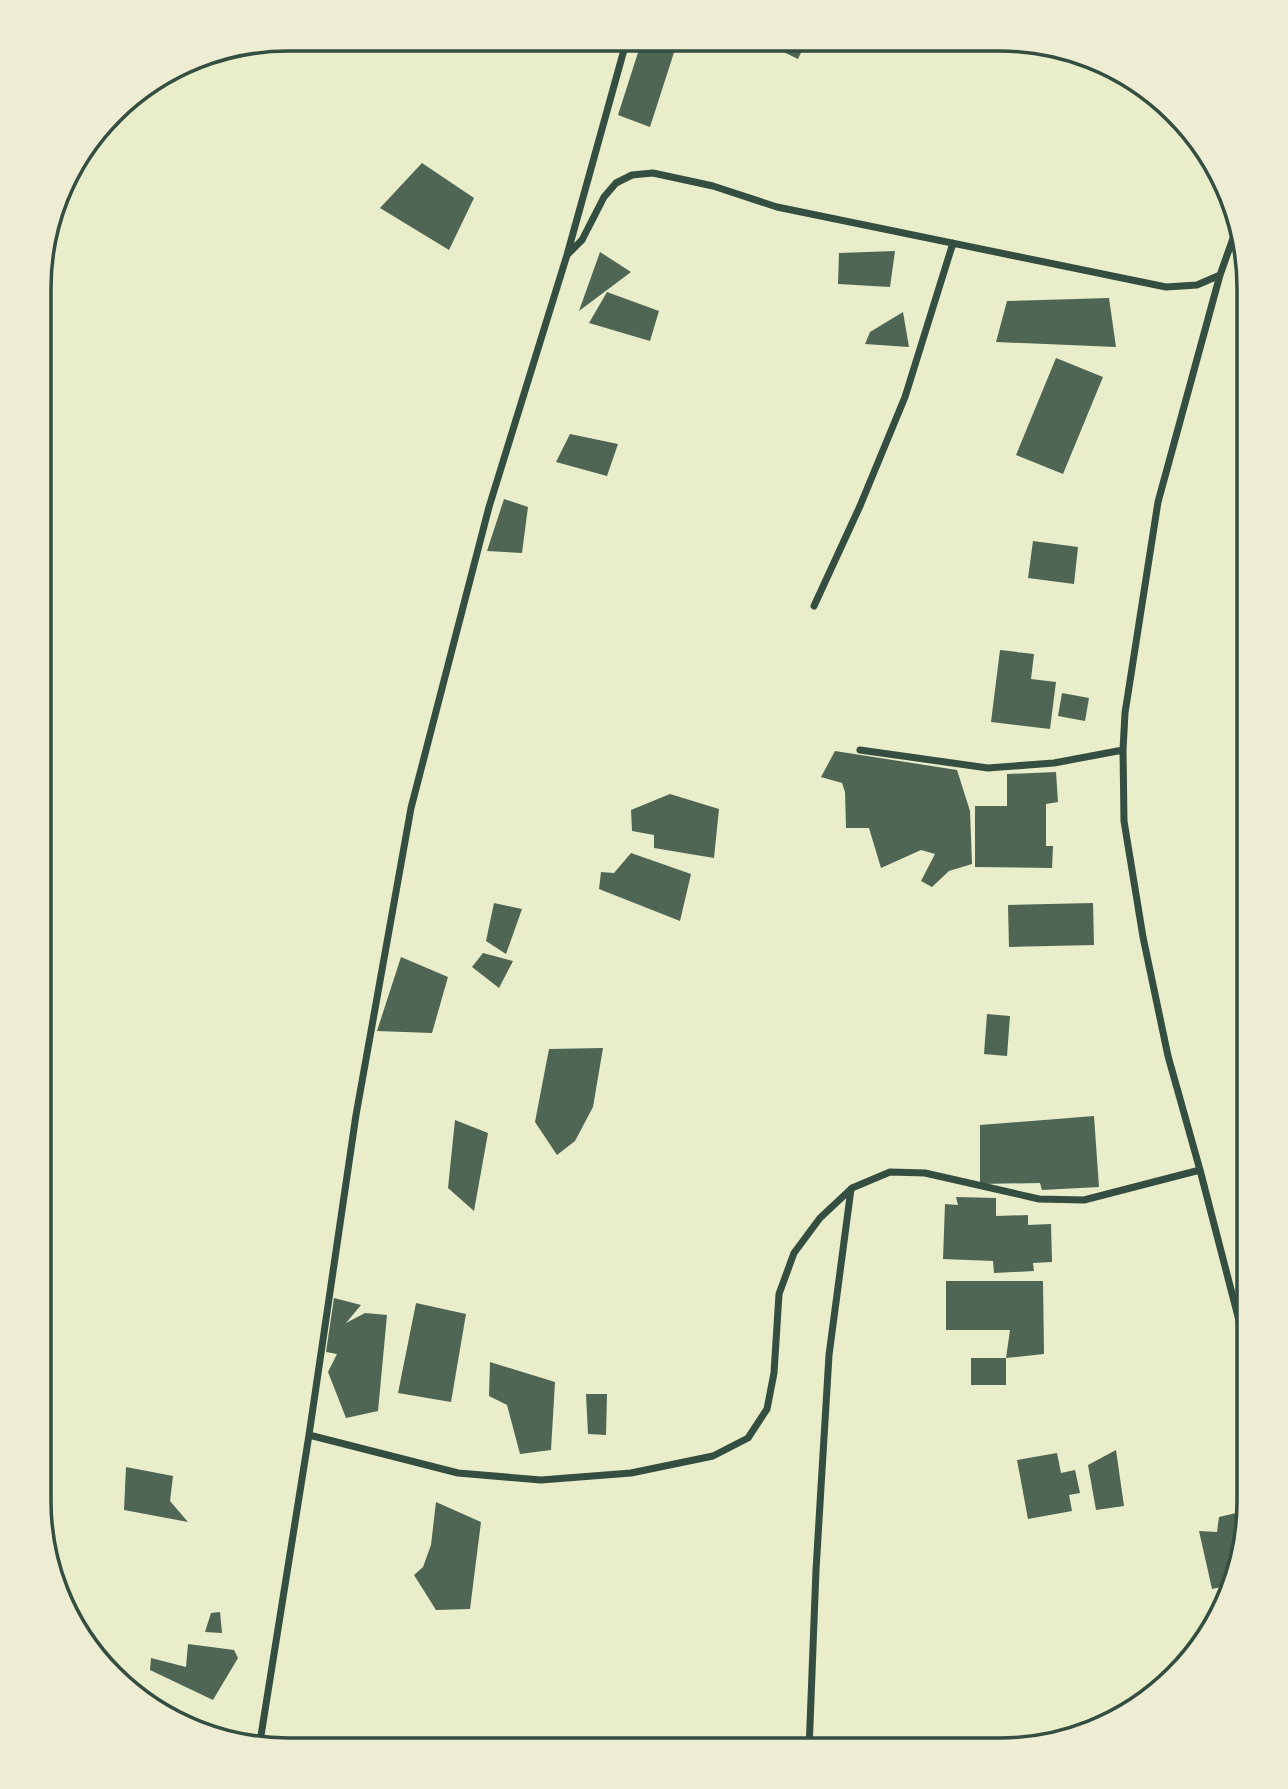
<svg xmlns="http://www.w3.org/2000/svg" width="1288" height="1789" viewBox="0 0 1288 1789" font-family="Manrope,sans-serif">
<style>
.building{fill:#4f6655}
.lines{fill:none;stroke-linecap:round;stroke-linejoin:round}
.minor{stroke:#344e41;stroke-width:7}
.rim{fill:none;stroke:#344e41;stroke-width:3.5}
</style>
<rect width="100%" height="100%" fill="#e9edc9"/>
<path class="building" d="M642,40H678L650,127L618,115Z
M759,40H807L798,59Z
M422,163L474,198L449,250L380,208Z
M895,251L890,287L838,284L839,253Z
M600,252L631,272L579,311Z
M607,292L659,311L650,341L589,323Z
M1109,298L1116,347L996,342L1007,301Z
M903,312L909,347L865,344L870,332Z
M1056,358L1103,377L1063,474L1016,455Z
M570,434L618,444L607,476L556,462Z
M504,499L528,507L522,553L487,551Z
M1033,541L1078,547L1074,584L1028,578Z
M1000,650L1034,654L1031,679L1056,682L1050,729L991,722Z
M1062,693L1089,698L1085,721L1058,716Z
M835,751L957,770L970,811L972,864L949,871L932,887L921,881L935,854L921,850L881,868L869,828H846L845,792L842,783L821,777Z
M1056,772L1058,802L1046,804V846H1053L1052,868L975,867V806H1007V774Z
M670,794L719,809L714,858L654,848V835L632,831L631,810Z
M631,853L691,874L680,921L599,889L601,872L614,873Z
M494,903L522,909L506,954L486,941Z
M1093,903L1094,945L1009,947L1008,905Z
M483,953L513,961L499,988L472,967Z
M401,957L448,977L432,1033L377,1031Z
M987,1014L1010,1016L1007,1056L984,1054Z
M603,1048L593,1107L575,1141L557,1155L535,1122L549,1049Z
M1094,1116L1099,1187L1042,1190L1040,1183L980,1184V1125Z
M455,1120L488,1133L474,1211L448,1188Z
M956,1197L996,1198V1216L1028,1215V1225L1051,1224L1052,1262L1033,1263L1034,1271L994,1273L993,1261L943,1259L945,1204L958,1205Z
M946,1281H1043L1044,1354L1006,1358L1010,1330H946Z
M334,1298L361,1305L346,1323L365,1313L387,1315L378,1411L346,1418L328,1372L337,1354L326,1352Z
M416,1303L466,1314L451,1402L398,1393Z
M971,1358H1006V1385H971Z
M490,1362L555,1382L551,1450L520,1454L507,1405L489,1396Z
M586,1394H607L606,1435L588,1434Z
M1116,1450L1124,1506L1096,1510L1088,1465Z
M1057,1453L1061,1473L1075,1470L1080,1493L1069,1495L1072,1511L1028,1519L1017,1460Z
M126,1467L173,1476L170,1501L188,1522L124,1510Z
M436,1502L481,1522L470,1609L436,1610L414,1575L423,1567L431,1545Z
M1249,1510V1518L1226,1586L1212,1589L1199,1531L1217,1532L1219,1517Z
M220,1612L222,1633L205,1632L211,1613Z
M188,1644L234,1650L238,1658L213,1700L150,1670L151,1658L186,1667Z"/>
<g class="lines">
<path class="minor" d="M568,254L582,240L604,197L616,183L632,175L653,173L713,186L777,207L1166,287L1197,285L1220,275
M814,606L860,506L905,397L953,243
M860,750L988,768L1054,763L1123,750
M1200,1170L1168,1056L1143,937L1124,821L1123,750L1125,713L1158,502L1220,275L1236,230
M309,1435L458,1473L541,1480L631,1473L713,1456L748,1438L767,1409L774,1373L779,1294L794,1253L820,1218L852,1188L890,1172L925,1173L1039,1199L1084,1200L1200,1170L1249,1359
M259,1748L309,1435L356,1115L411,808L489,507L567,255L627,39
M809,1750L816,1570L829,1355L851,1189"/>
</g>
<path d="M0 0H1288V1789H0ZM288 51H1000A237 237 0 0 1 1237 288V1501A237 237 0 0 1 1000 1738H288A237 237 0 0 1 51 1501V288A237 237 0 0 1 288 51Z" fill="#eeecd3" fill-rule="evenodd"/>
<path class="rim" d="M288 51H1000A237 237 0 0 1 1237 288V1501A237 237 0 0 1 1000 1738H288A237 237 0 0 1 51 1501V288A237 237 0 0 1 288 51Z"/>
</svg>
